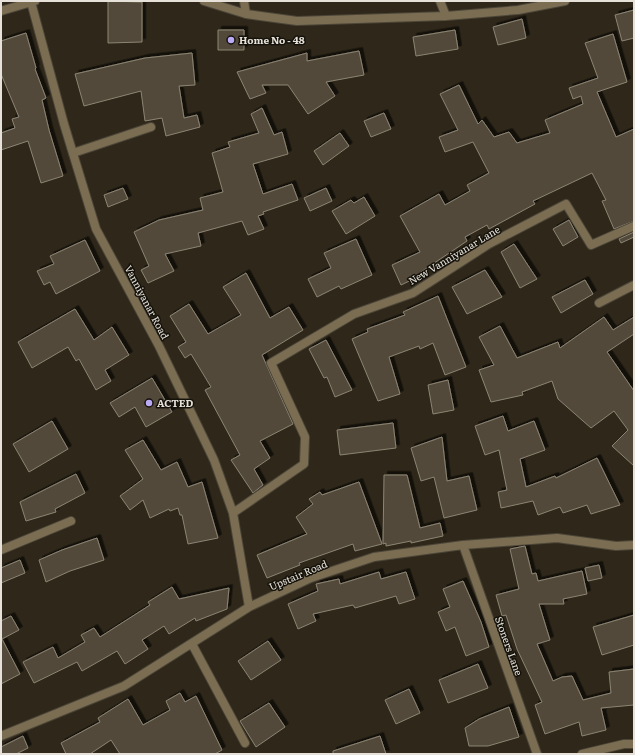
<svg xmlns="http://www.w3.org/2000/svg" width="635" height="755" viewBox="0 0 635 755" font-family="Literata,serif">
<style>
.building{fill:#524a3b;stroke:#8c8473;filter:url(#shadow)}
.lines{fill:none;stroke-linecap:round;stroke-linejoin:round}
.pedestrian-casing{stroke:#4c4639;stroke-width:10}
.minor-casing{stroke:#4c4639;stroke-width:10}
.pedestrian{stroke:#7b6d52;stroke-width:8}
.minor{stroke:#7b6d52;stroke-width:8}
.poi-dot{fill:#bbaaf6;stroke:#15120b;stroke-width:1.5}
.labels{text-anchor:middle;stroke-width:3;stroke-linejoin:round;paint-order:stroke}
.poi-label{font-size:10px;font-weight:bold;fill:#e6e2d9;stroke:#15120b;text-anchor:start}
.street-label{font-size:10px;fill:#e6e2d9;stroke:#15120b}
</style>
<defs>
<filter id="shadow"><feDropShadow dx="3.5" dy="-3.5" stdDeviation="0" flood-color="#0009"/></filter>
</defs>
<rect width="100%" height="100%" fill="#2f281a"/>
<path class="building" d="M108,1L142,2V42L108,43Z
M634,10V38L622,41L615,15Z
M522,19L526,38L498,45L493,27Z
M218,30H244V50H218Z
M455,30L458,49L416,56L413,37Z
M26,33L36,68L35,69L46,98L42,100L49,130L63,176L41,183L28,141L1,150V133L15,128L12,119L19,117L1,74V41Z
M613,34L627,82L597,92L616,137L634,129V221L614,229L602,201L606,200L592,173L533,201L535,204L489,229L487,225L465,237L467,241L421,272L422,275L401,285L392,265L420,252L400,216L439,194L445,205L470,191L467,185L489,173L473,142L445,152L439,137L458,130L440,94L459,85L478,124L482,120L494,137L509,132L517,143L550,133L545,120L583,104L581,96L573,99L569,88L598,78L585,43Z
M359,51L364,75L326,82L335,96L308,114L288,85H262L266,93L250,99L237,72L307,53V61Z
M192,53L195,85L179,86L184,118L197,115L200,127L166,136L162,118L145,121L141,91L84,106L75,74L145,58Z
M262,108L274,135L282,132L288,154L253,164L263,194L292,184L298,200L263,212L264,214L258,216L264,229L248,235L242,221L198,233L201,246L165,254L174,271L148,283L141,270L149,266L134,232L159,220L203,210L200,198L223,192L212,153L230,147L228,142L259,133L251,114Z
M384,113L391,129L371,137L364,121Z
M340,133L349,146L323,165L314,151Z
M123,188L128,199L108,207L104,195Z
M326,188L332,201L310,211L304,198Z
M364,197L375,216L346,234L332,211L351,200L354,203Z
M569,220L578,237L563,246L553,229Z
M634,232V237L621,243L619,239Z
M356,239L372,275L341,289L339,286L317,297L308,279L331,268L324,253Z
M85,240L100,271L56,294L50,282L44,285L37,271L54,264L50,256Z
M514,244L537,279L520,288L501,252Z
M485,270L502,297L467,314L452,287Z
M246,273L270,318L289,307L303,330L262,355L293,424L260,441L270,458L254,469L263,485L253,493L231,460L240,455L205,390L211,387L191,354L185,358L178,347L186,342L170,316L189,304L208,334L241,315L223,287Z
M585,280L593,294L561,313L552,297Z
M438,296L466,367L445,375L433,343L420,349L419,346L389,357L400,394L378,401L352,339L368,332L367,329L405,315L403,312Z
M75,309L94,340L112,327L129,355L105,370L111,381L96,390L79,359L76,361L68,347L32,368L18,342Z
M604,317L613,330L634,317V334L607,352L634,391V466L612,446L628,430L614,411L591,428L558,399L552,381L522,392L523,395L491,402L479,370L494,365L479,337L500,326L517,358L558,342L560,348Z
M326,340L352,390L335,397L327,377L324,378L309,349Z
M152,378L172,412L146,427L135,407L119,417L110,403Z
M448,380L454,410L433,414L428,385Z
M503,416L508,431L534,421L545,450L520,459L526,487L555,476L556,478L597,458L620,505L591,514L587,505L563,513L560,507L538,515L533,501L501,508L498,492L507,490L499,450L485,455L475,426Z
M52,421L68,449L29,472L13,444Z
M393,423L396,448L340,455L337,430Z
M442,437L447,481L469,476L477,510L444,518L434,477L421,481L411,448Z
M143,440L161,470L177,462L188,487L202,482L218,538L188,544L182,515H180L178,508L170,511L169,509L150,518L143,500L130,510L120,496L143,479L125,450Z
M76,474L85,493L55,509L56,512L26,521L20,502Z
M384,475H407L420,528L440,523L443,536L411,543V541L386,546V543L383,544Z
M359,482L382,544L355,551L353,544L299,563L300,565L267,578L257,555L307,534L296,517L313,504L309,499L320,492L322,495Z
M97,538L104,560L70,571L46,582L39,560L62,550Z
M525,546L532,574L536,573L538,581L582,571L587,594L563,599L564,604H539L550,640L537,644L553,681L562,677L572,676L583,700L611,693L609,672L634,669V705L601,708L606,730L582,736L579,722L545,734L535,705L542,702L517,649L506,615L502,616L496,595L519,589L510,549Z
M20,560L25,573L1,583V568Z
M599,565L602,578L588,581L585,568Z
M379,572L381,579L406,572L415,599L399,604L396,596L355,608L353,605L313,614L316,621L298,629L288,604L318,591L316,584L339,579L340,584Z
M463,581L481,622L489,647L466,656L455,627L446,631L438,612L450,607L443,589Z
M172,587L179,599L229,588L227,609L196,621L195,618L169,634L164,626L142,640L148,649L125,664L117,651L82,671L77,662L34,683L23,662L53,647L58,658L85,642L81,635L94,628L100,637L150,605L148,602Z
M634,615V645L602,655L593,627Z
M11,616L19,630L2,639L20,674L1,684V621Z
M268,641L281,660L251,680L238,661Z
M478,664L488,688L448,703L439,680Z
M409,689L420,713L396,724L385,700Z
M180,693L185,702L196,696L222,750L215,754H120L111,740L90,754H66L61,743L100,722L98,718L128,699L143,725L170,710L166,701Z
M269,703L285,727L256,747L240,721Z
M509,707L519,737L488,746H469L465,728L479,719Z
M23,736L28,748L16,754H1V747Z
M380,736L386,754H333V751Z"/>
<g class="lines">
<g class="pedestrian-casing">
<path id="pedestrian" d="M73,153L151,127"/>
</g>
<g class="minor-casing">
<path id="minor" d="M204,1L246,14L297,21L446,16L518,10L565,1
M244,1L246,14
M440,1L446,16
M31,2L64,124L96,229L159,346L214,460L233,513L249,607
M1,11L35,1
M599,303L634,285
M233,513L304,464L305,437L271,363L354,314L413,293L489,244L566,204L591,245L634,226
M463,545L537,754
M1,550L71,521
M192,644L245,743
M1,736L124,686L249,607L311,578L374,557L463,545L557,538L616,546L634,545
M582,754L624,744H634"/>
</g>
<use href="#pedestrian" class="pedestrian"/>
<use href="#minor" class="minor"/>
</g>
<g class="poi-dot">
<circle cx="231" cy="40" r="4"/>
<circle cx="149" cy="403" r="4"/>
</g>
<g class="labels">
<g class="poi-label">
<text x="239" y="44">Home No - 48</text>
<text x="157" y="407">ACTED</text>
</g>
<g class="street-label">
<text transform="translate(454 255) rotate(-31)" y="4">New Vanniyanar Lane</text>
<text transform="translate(147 302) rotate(62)" y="4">Vanniyanar Road</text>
<text transform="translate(298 575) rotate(-23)" y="4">Upstair Road</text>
<text transform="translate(509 646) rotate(70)" y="4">Stoners Lane</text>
</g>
</g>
<rect width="635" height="755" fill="none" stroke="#e6e2d9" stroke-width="4"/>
</svg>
